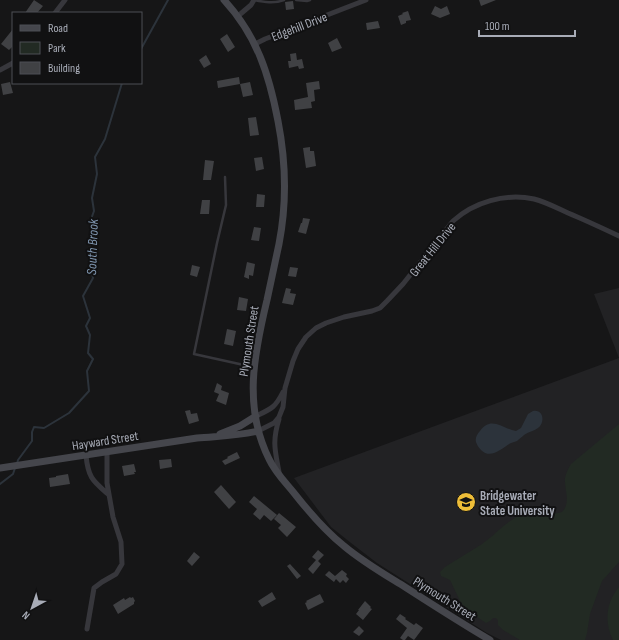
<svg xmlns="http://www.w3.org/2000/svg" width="619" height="640" viewBox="0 0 619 640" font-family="'Sofia Sans Condensed',sans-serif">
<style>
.built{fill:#222224}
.green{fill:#222a23}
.water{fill:#2c333b}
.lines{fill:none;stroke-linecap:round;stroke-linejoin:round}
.stream{stroke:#2c333b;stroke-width:2}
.building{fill:#404144}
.lane{stroke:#37373c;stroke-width:2.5}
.street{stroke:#37373c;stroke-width:5}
.secondary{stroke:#45464c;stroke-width:7}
.labels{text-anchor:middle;stroke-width:4;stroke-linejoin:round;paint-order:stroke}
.street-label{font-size:13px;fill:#a8acb7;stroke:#111112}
.poi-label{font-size:13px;font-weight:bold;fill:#a8acb7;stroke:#111112;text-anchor:start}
.water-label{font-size:14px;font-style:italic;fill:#8097b1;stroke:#111112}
</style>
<rect width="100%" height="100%" fill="#161617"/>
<path class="built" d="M619,288V640H501L487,633L377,563L351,543L331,527L294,478L619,358L594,294Z"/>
<path class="green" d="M619,424V562L602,581L590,614L587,633L585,640H520L503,630L498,625V620L496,618H493L490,621L486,623L480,619L466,608L461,603L450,580L441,576L440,572L445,567C457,559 470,552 482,544C497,534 509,517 527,513C536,511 559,516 563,511C571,501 564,489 565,478C566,473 568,469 571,464Z
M619,587V640H613C604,622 606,602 619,587Z"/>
<path class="water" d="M533,411C544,409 545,423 538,428C534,431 528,432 524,435C522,437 519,439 517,441C515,442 513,442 511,443C502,448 491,460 481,450C479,448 477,445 476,442C475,438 477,434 480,431C491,415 503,429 516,431L521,428L528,414Z"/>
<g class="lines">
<path class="stream" d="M141,49L168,0
M17,464L18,460L32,441V432L34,427L44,428L69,413L89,391L87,371L93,359L88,353L90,335L86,326L90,318L83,296L93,278L89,257L93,233L90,222L94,211L92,198L97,174L95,157L105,139L122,83
M0,484L13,474L15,468"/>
</g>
<path class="building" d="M34,0L43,6L37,13H25Z
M479,0H496L481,6Z
M293,1L294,9L286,10L285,2Z
M435,6L441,9L447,6L450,14L440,18L431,14Z
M408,11L411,20L406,21V23L401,25L398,16L403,14L402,13Z
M378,21L380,28L367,30L366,23Z
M13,29V46L9,50L1,44Z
M227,34L235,47L228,52L220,39Z
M337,38L342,48L332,52L328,43Z
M296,53L297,60L302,59L304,68L299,69L298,66L289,68L288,61H291L290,54Z
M206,55L211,64L204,68L199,60Z
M239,77L240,84L218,88L217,81Z
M319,81L320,89L314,90L315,101L311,102L312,108L295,110L294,100L308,97L306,83Z
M10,82L13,93L3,95L1,84Z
M250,82L253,95L243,97L240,84Z
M256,117L259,135L250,136L248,118Z
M310,147V151H314L316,166L306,168L303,148Z
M262,157L264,169L256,171L254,158Z
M205,160L214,161L211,180H203Z
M257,194L265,195L264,207H256Z
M202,200H210L209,214H200Z
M303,218L310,219L306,234L298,232L301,223H302Z
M254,227L261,228L259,241L251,240Z
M247,262L255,264L253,276L249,275V279L244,277Z
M192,265L200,267L197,277L190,275Z
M290,267L298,268L296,277L288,276Z
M286,288L291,289L290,293L296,294L293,305L282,303Z
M239,297L248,299L246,311L237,310Z
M227,329L236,331L233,346L224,344Z
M217,383L222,386L221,390L229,393L226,405L216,401L219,394L214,392Z
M190,410L191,414L197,413L199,421L189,424L185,411Z
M237,452L240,458L225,465L222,461L228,458L227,457Z
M171,459L172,467L160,469L159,460Z
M134,464L136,472H134L135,474L124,476L122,466Z
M68,474L70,484L50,487L49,478L56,477V476Z
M221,485L236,502L229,509L214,492Z
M254,496L277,515L271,521L264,515L260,520L253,514L257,509L249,502Z
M279,513L296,527L287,537L278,528L281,525L274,519Z
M318,550L324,555L318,561L321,564L313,574L308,569L316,560L312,557Z
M194,552L200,557L192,566L187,561Z
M290,564L301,576L297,579L287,566Z
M342,570L347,574L346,576L349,579L346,583L343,580L340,583L336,579L334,582L325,575L329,571L335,576Z
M272,592L276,599L262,607L258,601Z
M320,594L324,602L308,610L305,603L307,602L306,601Z
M130,597L131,598L133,597L135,601L134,602V604L118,614L113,605L124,598L125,600Z
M365,601L371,607L370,608L372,609L363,620L356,614L359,610H358Z
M400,614L406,618L405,619L414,625L416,623L423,628L414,640L408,636L405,640H403L400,638L407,628L396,619Z
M359,626L364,631L359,636L353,632Z"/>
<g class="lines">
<path class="lane" d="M254,0C264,2 274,4 284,0
M296,0L307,1L310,0
M225,177L226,205L217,243L194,354L253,367"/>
<path class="street" d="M55,13L65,0
M238,16L251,5L254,0
M255,44L265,39L366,0
M0,70L13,63
M256,416C271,409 275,408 283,392
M258,431L274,423L279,417L283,407L285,388L293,361L298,349L306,337L316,328L326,323L344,317L372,311L380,308L387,301L403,284L453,221C474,202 505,193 534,199C546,202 557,208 568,213C585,220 602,228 619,236
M86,455C88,478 93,481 109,495
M279,472C275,450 272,442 279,419
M87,629L94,588L102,582L116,574L122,564L121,542L113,517L107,483V452"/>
<path class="secondary" d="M224,0C257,36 269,74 278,121C286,162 287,203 279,244C275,263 271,282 267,300C254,354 243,407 269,459C275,472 285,482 294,493C309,512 325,531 344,546C363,562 384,574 405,587C433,605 461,623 490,640
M220,434L240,426L256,416
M0,468L197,438C218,436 238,436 258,431"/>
</g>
<defs>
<g id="university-disc" transform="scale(1)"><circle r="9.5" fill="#edbd38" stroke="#111112"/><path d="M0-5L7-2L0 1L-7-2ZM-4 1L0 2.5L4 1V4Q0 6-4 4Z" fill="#111"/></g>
</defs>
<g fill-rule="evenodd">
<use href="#university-disc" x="466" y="502"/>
</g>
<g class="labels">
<g class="street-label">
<text transform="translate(299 26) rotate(-21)" y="5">Edgehill Drive</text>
<text transform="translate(432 249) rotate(-51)" y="5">Great Hill Drive</text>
<text transform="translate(248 341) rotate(-81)" y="5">Plymouth Street</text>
<text transform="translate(105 440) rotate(-9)" y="5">Hayward Street</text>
<text transform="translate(445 598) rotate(32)" y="5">Plymouth Street</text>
</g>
<g class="poi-label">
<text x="480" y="500">Bridgewater<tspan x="480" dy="15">State University</tspan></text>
</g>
<g class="water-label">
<text transform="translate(92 247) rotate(-88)" y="5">South Brook</text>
</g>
</g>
<rect x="12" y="12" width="130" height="72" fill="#111112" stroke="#4d4f54"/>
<rect x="20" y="25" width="20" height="6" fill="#45464c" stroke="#4d4f54"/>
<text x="48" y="32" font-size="12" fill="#a8acb7">Road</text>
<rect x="20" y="42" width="20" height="12" fill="#222a23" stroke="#4d4f54"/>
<text x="48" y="52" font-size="12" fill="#a8acb7">Park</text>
<rect x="20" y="62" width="20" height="12" fill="#404144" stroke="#4d4f54"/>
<text x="48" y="72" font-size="12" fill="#a8acb7">Building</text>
<g transform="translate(32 608) rotate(220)" stroke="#111112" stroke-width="3" paint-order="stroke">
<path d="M0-3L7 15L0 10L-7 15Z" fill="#a8acb7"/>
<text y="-6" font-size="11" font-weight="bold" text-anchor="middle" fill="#a8acb7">N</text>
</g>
<path d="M479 30v6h96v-6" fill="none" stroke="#a8acb7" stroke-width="2"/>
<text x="485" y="30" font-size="12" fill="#a8acb7" stroke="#111112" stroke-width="3" paint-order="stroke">100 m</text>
</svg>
